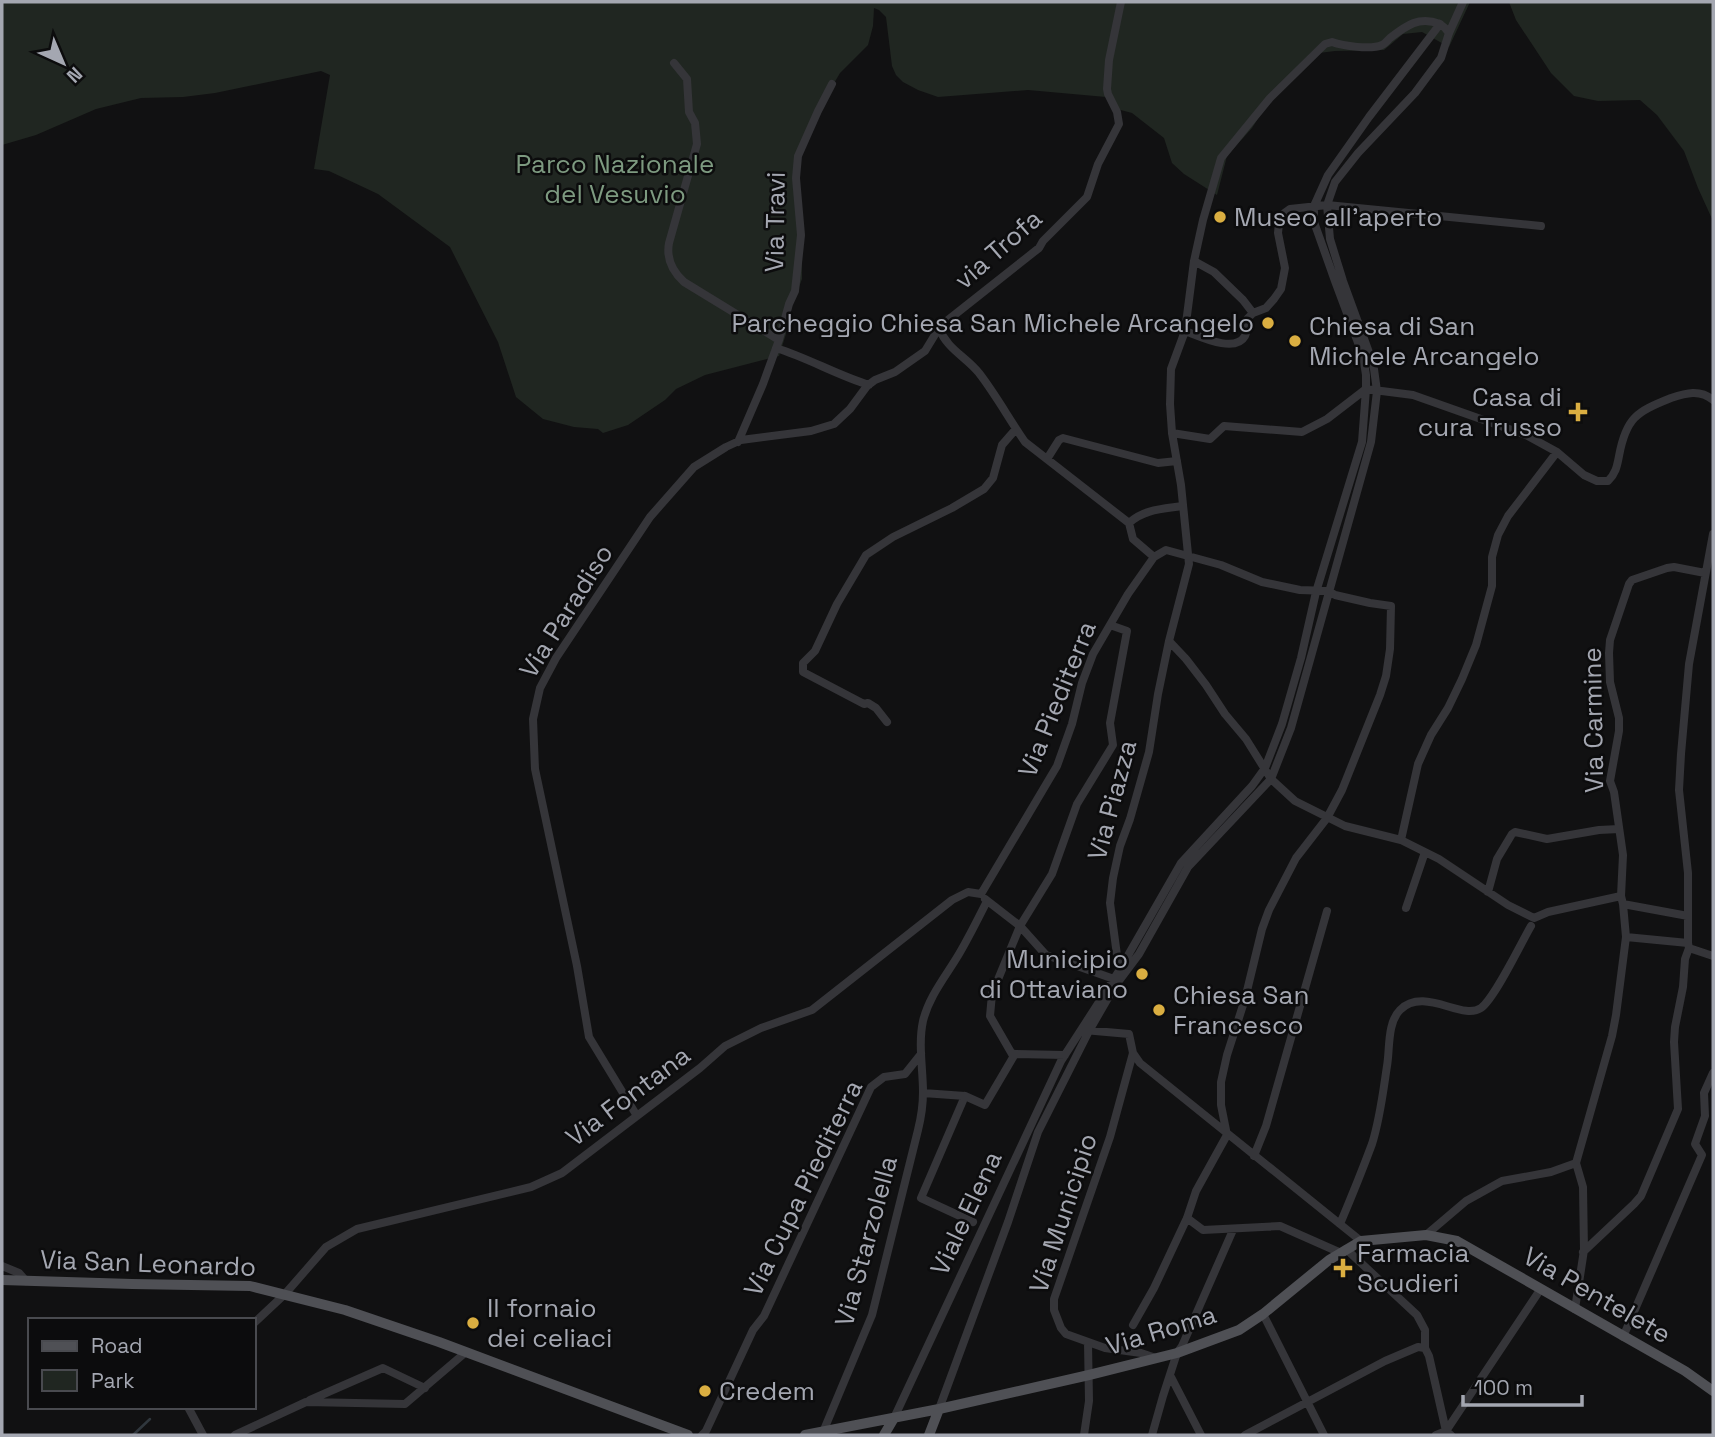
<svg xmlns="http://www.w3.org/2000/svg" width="1715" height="1437" viewBox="0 0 1715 1437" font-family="'Space Grotesk',sans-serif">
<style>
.green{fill:#202621}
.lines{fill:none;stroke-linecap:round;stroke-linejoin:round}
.stream{stroke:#30373d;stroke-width:2.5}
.minor{stroke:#353539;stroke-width:8}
.major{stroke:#4f5055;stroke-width:10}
.poi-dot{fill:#daae41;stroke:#0c0c0d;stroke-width:2.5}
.labels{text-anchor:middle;stroke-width:5;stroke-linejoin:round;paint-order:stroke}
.park-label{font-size:26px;fill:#7d9a80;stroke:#0c0c0d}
.poi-label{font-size:26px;fill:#a4a7b1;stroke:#0c0c0d;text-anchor:start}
.street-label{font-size:26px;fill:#a4a7b1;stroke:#0c0c0d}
</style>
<rect width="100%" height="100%" fill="#111112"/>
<path class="green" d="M2,2H1470L1449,47L1422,32L1403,34L1384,50L1335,51L1319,53L1266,106L1252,128L1227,156L1217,195L1184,174L1172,163L1164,138L1132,113L1117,109L1106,97L1028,90L938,97L918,90L903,82L896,75L892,66L886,17L879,10L874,8L873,26L868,45L840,73L820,107L796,164L802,223V279L792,306L786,334L779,356L705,375L676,389L665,400L628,425L603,433L598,429L574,427L543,419L516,397L498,342L450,247L378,194L329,171L314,169L330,75L321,71L215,93L183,97L141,98L96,109L36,135L2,145Z
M1509,2H1713V221L1698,188L1684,151L1657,115L1640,100L1598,101L1574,96L1551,73L1516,20Z"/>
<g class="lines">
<path class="stream" d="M133,1435L150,1419"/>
<path class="minor" d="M1440,24C1419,16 1407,25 1390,38C1387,41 1385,44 1382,45C1371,50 1343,46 1332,42L1325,44L1270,98L1221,158L1203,220L1194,261L1185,331L1171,369L1170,404L1172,433L1181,485L1189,564L1169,641L1186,659L1206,685L1225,714L1246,739L1271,779L1295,801L1345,826L1401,840L1439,859L1508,905L1534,918L1548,912L1621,896
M674,63L687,79L689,112L695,123L697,144L669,243C666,259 672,271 684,282L779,340
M1194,261L1214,272L1243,300L1253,313
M939,328C947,349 965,356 979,373C996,395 1009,419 1025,442L1129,523L1133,539L1154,557
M1185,331C1199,336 1235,354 1245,336C1247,332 1247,325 1247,319L1253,313L1266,308L1274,299L1281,289L1285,268L1278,233L1279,223L1283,214L1290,209L1327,205L1541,226
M776,348C808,358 837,375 869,385
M1172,433L1210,439L1224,426L1302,432L1327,419L1366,389L1413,395L1526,435L1557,452L1584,475L1597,481H1608C1616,473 1617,466 1619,456C1626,418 1636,412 1671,398C1686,393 1700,389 1713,400
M738,442L763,384L779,340L789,304L795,291L801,235L796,178L798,156L818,111L832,84
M1047,459L1059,440L1063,438L1158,463L1177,461
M1129,523C1144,509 1163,509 1183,506
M887,722L876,708L868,703L864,704L803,672V663L815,651L837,604L866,555L893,537L952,508L984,489L993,478L1002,445L1016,429
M1401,840L1418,764L1431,735L1448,708L1462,679L1476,645L1492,586V557L1498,535L1508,516L1557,452
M1488,892L1497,859L1512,834L1515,832L1547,839L1599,830L1619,829
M981,894L1057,766L1072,724L1082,683L1093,654L1128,594L1154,557L1166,550L1221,565L1262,582L1300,590L1329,591L1335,595L1370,603L1391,606L1390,649L1386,676L1380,695L1342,790L1327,818L1296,858L1269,910L1262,929L1245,999L1227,1055L1221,1082V1105L1227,1135L1196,1191L1187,1218L1154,1288L1133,1325
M985,899L1020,926L1046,955L1114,979
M1623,904L1688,916
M1406,908L1425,852
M1626,937L1688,943
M1689,948L1713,956
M1119,970L1110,903L1113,878L1120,846L1130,819L1149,752L1158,694L1169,641
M1084,1030L1129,1034L1133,1053L1140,1063L1361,1241
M1133,1053L1110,1137L1054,1299V1310L1061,1328L1066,1334L1105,1348L1141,1353L1156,1358
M1065,1055L1012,1054L990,1016L992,994L1020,926L1052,874L1077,804L1113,745L1110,723L1127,631L1110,625
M923,1093L965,1096L921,1198L973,1222
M965,1096L985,1105L1015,1054
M637,1116L589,1037L577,966L535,769L533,719L540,688L556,658L650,517L694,467L726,447L741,440L811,431L834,424L850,409L867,386L875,380L895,372L925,351L939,328L948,320L1039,248L1043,241L1087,197L1098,164L1119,124L1117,112L1108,94L1107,89L1109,60L1121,2
M1254,1156L1266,1126L1327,911
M1187,1218L1203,1230L1280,1226L1341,1253
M1340,1224C1351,1198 1362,1171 1372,1144C1380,1119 1383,1092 1387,1066C1390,1049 1387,1023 1400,1010C1424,986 1462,1021 1481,1008C1495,998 1521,943 1531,926
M1426,1235L1466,1201L1502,1181L1551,1172L1576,1163L1612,1036L1616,1015L1626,937L1623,904L1621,896L1623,855L1614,792L1610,781L1619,731V718L1610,682L1609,653L1610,640L1629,584L1632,580L1667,568L1674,567L1705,573
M1346,1249L1417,1315L1425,1330V1348L1429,1356L1446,1431L1451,1435
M1583,1252L1634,1204L1641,1196L1678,1109L1674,1042L1675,1027L1683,987L1685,959L1689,948L1688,943V873L1679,790L1681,754L1689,664L1713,534
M2,1266L19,1273L26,1281
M1575,1309L1584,1250L1583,1187L1576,1163
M1263,1314L1324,1435
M254,1323L285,1294L326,1247L357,1229L531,1187L562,1173L700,1068L725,1046L761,1028L812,1010L952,900L968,892L981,894
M1623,1337L1702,1155L1695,1144L1705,1116L1704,1093L1713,1073
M1170,1375L1201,1435
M310,1400L383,1368L425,1388
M188,1407L203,1435
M939,1409L1008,1222L1038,1132L1089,1031L1115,986L1139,954L1188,867L1271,779L1291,728L1371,442L1377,391L1374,369L1370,355L1343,281L1330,239L1327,205L1335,182L1358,153L1415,93L1441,58L1449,33L1463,2
M894,1418L1061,1061L1119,971L1181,863L1252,786L1265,768L1282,724L1301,658L1316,592L1362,442L1366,389V375L1363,356L1335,281L1314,222V206L1328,175L1369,117L1440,24L1445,28L1449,33
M823,1432L872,1315L918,1130C921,1118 923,1105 923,1092C923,1069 918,1044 923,1021C929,996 946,976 959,954C969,937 978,919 987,901
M235,1435L306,1402L405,1404L466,1352
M702,1435L706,1431L753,1330L764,1316L871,1087L884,1077L905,1074L921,1054
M1084,1435L1089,1401L1088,1343
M1152,1435L1163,1396L1177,1353L1182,1346L1233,1230
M1245,1435L1385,1361L1418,1347L1425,1348
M1436,1435L1446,1431L1540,1290"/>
<path class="major" d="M2,1280L132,1284L250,1286L345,1310L439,1342L688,1435
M805,1435L939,1409L1089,1375L1177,1353L1239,1330L1263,1314L1329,1260L1361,1241L1426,1235L1457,1241L1685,1371L1713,1391
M884,1435L894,1418
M929,1435L939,1409"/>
</g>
<g class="poi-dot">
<circle cx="1220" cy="217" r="7"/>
<circle cx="1268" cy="323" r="7"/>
<circle cx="1295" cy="341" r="7"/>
<path d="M1574.5 401.5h7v7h7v7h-7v7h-7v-7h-7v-7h7z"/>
<circle cx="1142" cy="974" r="7"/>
<circle cx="1159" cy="1010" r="7"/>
<path d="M1339.5 1257.5h7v7h7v7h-7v7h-7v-7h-7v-7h7z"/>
<circle cx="473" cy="1323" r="7"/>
<circle cx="705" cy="1391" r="7"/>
</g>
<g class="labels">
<g class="park-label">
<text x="615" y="173">Parco Nazionale<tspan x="615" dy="30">del Vesuvio</tspan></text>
</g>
<g class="poi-label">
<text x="1234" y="226">Museo all'aperto</text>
<text x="1254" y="332" text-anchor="end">Parcheggio Chiesa San Michele Arcangelo</text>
<text x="1309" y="335">Chiesa di San<tspan x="1309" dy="30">Michele Arcangelo</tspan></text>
<text x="1562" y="406" text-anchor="end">Casa di<tspan x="1562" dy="30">cura Trusso</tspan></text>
<text x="1128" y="968" text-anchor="end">Municipio<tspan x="1128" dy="30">di Ottaviano</tspan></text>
<text x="1173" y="1004">Chiesa San<tspan x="1173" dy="30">Francesco</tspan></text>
<text x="1357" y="1262">Farmacia<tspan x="1357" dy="30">Scudieri</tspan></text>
<text x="487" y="1317">Il fornaio<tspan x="487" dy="30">dei celiaci</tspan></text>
<text x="719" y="1400">Credem</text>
</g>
<g class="street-label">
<text transform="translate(775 222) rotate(-89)" y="9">Via Travi</text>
<text transform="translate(998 249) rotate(-41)" y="9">via Trofa</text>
<text transform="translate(566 611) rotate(-58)" y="9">Via Paradiso</text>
<text transform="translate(1057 699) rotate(-68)" y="9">Via Piediterra</text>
<text transform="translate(1593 720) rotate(-91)" y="9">Via Carmine</text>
<text transform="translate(1112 800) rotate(-75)" y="9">Via Piazza</text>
<text transform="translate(628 1096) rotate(-37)" y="9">Via Fontana</text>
<text transform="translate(803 1188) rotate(-64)" y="9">Via Cupa Piediterra</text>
<text transform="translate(966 1213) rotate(-65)" y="9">Viale Elena</text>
<text transform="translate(1063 1213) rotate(-72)" y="9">Via Municipio</text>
<text transform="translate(866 1241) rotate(-75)" y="9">Via Starzolella</text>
<text transform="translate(148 1263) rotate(2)" y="9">Via San Leonardo</text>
<text transform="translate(1597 1295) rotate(30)" y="9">Via Pentelete</text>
<text transform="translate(1161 1330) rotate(-17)" y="9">Via Roma</text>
</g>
</g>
<rect width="1715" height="1437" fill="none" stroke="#a4a7b1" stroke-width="7"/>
<rect x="28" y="1318" width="228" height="91" fill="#0c0c0d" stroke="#494a4f" stroke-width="2"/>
<rect x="42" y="1341" width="35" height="10" fill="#4f5055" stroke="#494a4f" stroke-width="2"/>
<text x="91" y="1353" font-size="21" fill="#a4a7b1">Road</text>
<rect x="42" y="1370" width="35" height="21" fill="#202621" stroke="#494a4f" stroke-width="2"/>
<text x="91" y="1388" font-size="21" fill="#a4a7b1">Park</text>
<g transform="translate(63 63) rotate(136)" stroke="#0c0c0d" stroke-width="5" paint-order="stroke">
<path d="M0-5L12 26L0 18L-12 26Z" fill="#a4a7b1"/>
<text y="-10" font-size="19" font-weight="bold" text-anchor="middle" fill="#a4a7b1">N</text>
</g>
<path d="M1463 1395v10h119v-10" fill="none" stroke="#a4a7b1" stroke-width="3.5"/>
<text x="1474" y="1395" font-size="21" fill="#a4a7b1" stroke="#0c0c0d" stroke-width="5" paint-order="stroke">100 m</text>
</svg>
